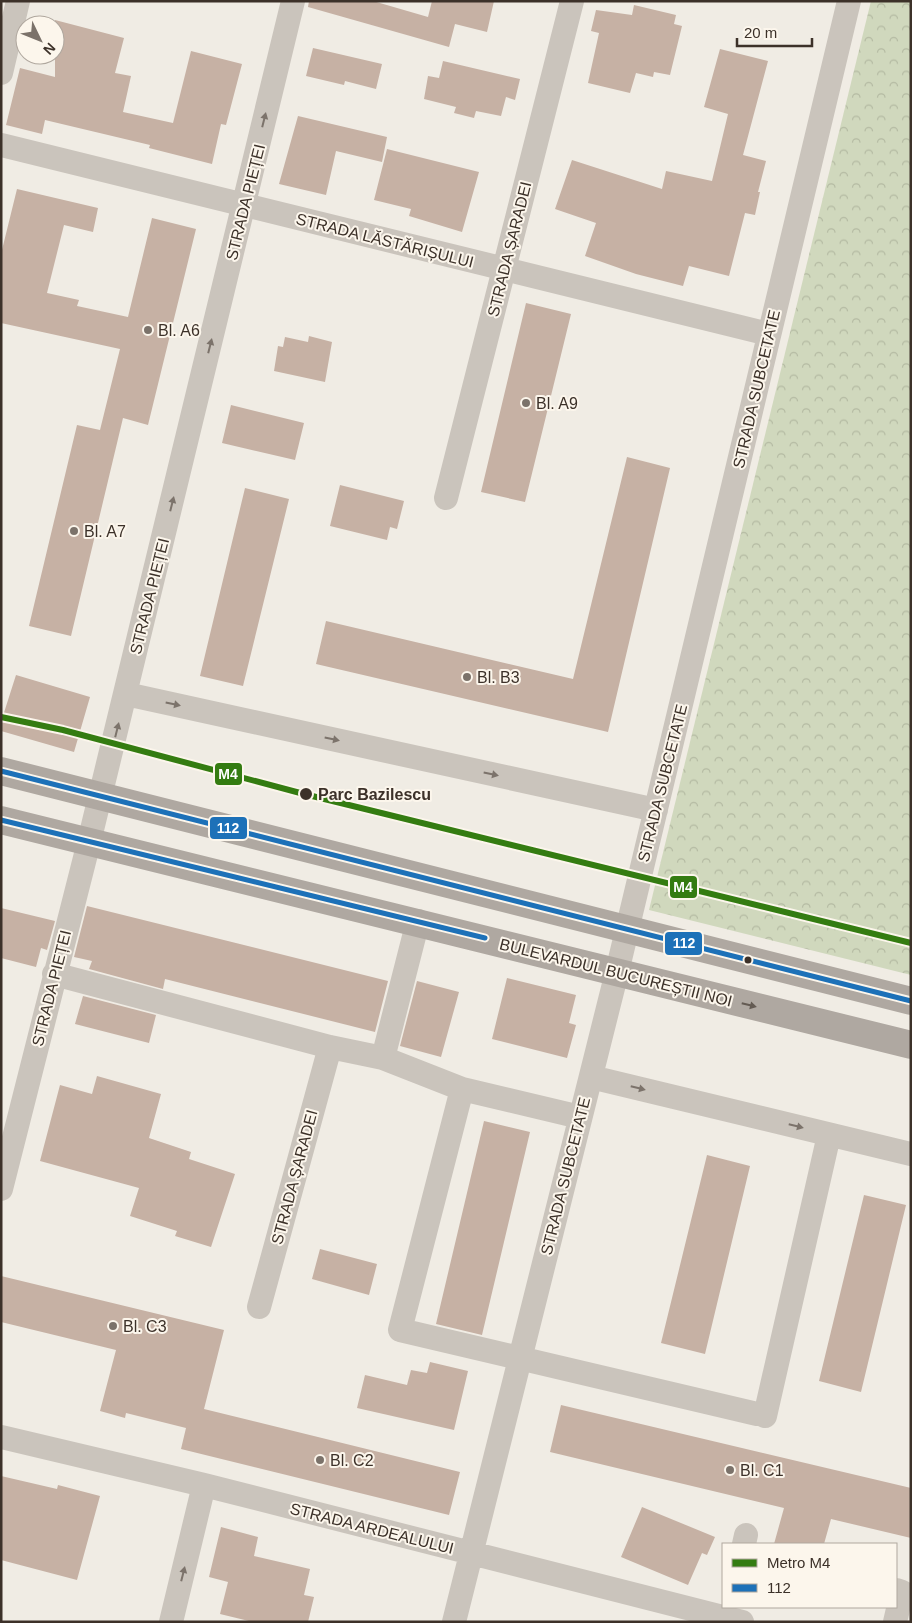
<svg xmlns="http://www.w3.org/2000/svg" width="912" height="1623" viewBox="0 0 912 1623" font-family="Helvetica,sans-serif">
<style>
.park{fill:url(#park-crowns)}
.building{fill:#c6b1a4}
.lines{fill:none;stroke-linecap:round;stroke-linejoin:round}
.minor{stroke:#cac4bc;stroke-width:24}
.major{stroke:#afa8a1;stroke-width:28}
.bus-1-casing{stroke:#fcf6ec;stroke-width:9}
.bus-1{stroke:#1d71b8;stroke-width:5}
.metro-1-casing{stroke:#fcf6ec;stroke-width:10}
.metro-1{stroke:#347c11;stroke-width:6}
.oneway{fill:#7c736b}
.oneway2{fill:#645b53}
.poi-dot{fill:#7b726a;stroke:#fcf6ec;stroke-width:2}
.stop-dot{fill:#3c3129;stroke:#fcf6ec;stroke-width:2}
.labels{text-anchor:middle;stroke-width:4;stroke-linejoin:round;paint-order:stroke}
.street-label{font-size:16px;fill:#3c3129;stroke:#fcf6ec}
.poi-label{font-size:16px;fill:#3c3129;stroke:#fcf6ec;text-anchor:start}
.stop-label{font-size:16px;font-weight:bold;fill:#3c3129;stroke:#fcf6ec;text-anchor:start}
.line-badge{stroke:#fcf6ec;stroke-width:2}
.badge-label{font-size:14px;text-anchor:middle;font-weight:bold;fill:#fff}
</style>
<defs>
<pattern id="park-crowns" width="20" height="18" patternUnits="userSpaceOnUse" patternTransform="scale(1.25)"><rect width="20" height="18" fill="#d0d8bd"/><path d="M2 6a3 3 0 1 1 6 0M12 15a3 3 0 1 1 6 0" fill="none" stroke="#b4baa2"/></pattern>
</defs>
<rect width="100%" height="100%" fill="#f0ece4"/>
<path class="park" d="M871,1H911V975L649,910Z"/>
<path class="building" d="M309,1H373L428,17L432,1H494L487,32L455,24L449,47L308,7Z
M634,5L676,15L674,24L682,26L670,75L654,72L653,77L636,73L630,93L588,83L599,33L591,31L596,10L632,15Z
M55,20L124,38L115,73L131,76L123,112L173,123L191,51L242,64L226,125L221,124L212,164L149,148L150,145L45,120L42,134L6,125L20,68L55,77Z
M313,48L382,64L376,89L345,81L344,85L306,76Z
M720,49L768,61L743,155L766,161L758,192H760L755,215L745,213L729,276L689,266L683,286L636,274L585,256L596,223L555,209L572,160L662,189L666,171L712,181L728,114L704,107Z
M443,61L520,79L515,100L506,97L501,116L476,111L474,118L454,113L456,107L424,99L428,76L439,78Z
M298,116L387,137L382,162L336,151L326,195L279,184Z
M387,149L479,172L462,232L409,216L411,209L374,200Z
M17,189L98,208L93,232L64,225L47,293L79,300L77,306L128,317L152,218L196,229L148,425L123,418L71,636L29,626L77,425L100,430L120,349L1,323V254Z
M526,303L571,314L525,502L481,492Z
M309,336L332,342L325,382L274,371L278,346L283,347L285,337L308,342Z
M231,405L304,423L295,460L222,443Z
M627,457L670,468L608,732L316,664L326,621L573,679Z
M340,485L404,501L397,529L390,527L387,540L330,526Z
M245,488L289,499L243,686L200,676Z
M16,675L90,697L74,752L1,731V722Z
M87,906L388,981L375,1032L165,979L163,989L89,969L92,961L74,957Z
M1,908L55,921L47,950L41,948L36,967L1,958Z
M507,978L576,995L569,1023L576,1025L567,1058L492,1039Z
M417,981L459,992L441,1057L400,1046Z
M83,996L156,1015L149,1043L75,1024Z
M97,1076L161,1094L149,1138L191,1152L189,1159L235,1174L211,1247L175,1236L177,1231L130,1216L139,1188L40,1161L60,1085L92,1094Z
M484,1121L530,1132L482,1335L436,1324Z
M707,1155L750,1166L705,1354L661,1343Z
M864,1195L906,1205L861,1392L819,1381Z
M320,1249L377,1264L369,1295L312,1279Z
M1,1276L224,1330L204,1409L460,1472L449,1515L181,1449L186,1428L126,1413L125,1418L100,1411L116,1350L1,1322Z
M430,1362L468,1371L454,1430L357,1408L365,1375L407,1385L411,1370L427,1373Z
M561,1405L911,1488V1538L831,1519L824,1544H774L784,1508L550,1452Z
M1,1476L57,1489L58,1485L100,1496L77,1580L1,1560Z
M642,1507L715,1537L707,1555L702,1553L688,1585L621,1557Z
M221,1527L258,1537L254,1556L310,1569L304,1595L314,1597L308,1622H253L220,1614L228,1582L209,1577Z"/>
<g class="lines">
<path class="minor" d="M1,73L18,1
M1,145L769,334
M446,498L572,1
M126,694L656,810
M54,974L330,1047L383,1058L462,1089L580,1117
M383,1058L418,921
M591,1077L911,1154
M462,1089L400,1330L757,1414
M1,1189L89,842L293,1
M259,1307L330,1047
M765,1416L829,1135
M1,1437L204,1485L742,1622
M744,1544L746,1535
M171,1622L204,1485
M454,1622L617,972L849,1
M895,1622L902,1592L896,1590"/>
<path class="major" d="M1,771L911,1001
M1,820L911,1045"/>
<g class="bus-1-casing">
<path id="bus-1" d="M1,771L911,1001
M1,820L485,938"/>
</g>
<use href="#bus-1" class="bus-1"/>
<g class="metro-1-casing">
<path id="metro-1" d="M1,717L63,730L304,794L911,943"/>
</g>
<use href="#metro-1" class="metro-1"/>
</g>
<defs><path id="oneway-solid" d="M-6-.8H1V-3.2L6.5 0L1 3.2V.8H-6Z" transform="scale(1.25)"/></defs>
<g class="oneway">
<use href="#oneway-solid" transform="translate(264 120) rotate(-76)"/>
<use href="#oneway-solid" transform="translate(210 346) rotate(-76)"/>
<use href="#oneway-solid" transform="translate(172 504) rotate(-76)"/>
<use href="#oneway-solid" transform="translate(173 704) rotate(12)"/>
<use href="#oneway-solid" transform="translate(117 730) rotate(-76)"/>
<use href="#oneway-solid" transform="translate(332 739) rotate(12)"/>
<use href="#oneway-solid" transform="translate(491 774) rotate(12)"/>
<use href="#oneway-solid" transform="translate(638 1088) rotate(14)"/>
<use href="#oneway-solid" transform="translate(796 1126) rotate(14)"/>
<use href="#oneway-solid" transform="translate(183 1574) rotate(-76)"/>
</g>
<use class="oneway2" href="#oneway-solid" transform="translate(749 1005) rotate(14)"/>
<g class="poi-dot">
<circle cx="148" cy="330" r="5"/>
<circle cx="526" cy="403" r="5"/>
<circle cx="74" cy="531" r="5"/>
<circle cx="467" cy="677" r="5"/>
<circle cx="113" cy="1326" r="5"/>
<circle cx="320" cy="1460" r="5"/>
<circle cx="730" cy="1470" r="5"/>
</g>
<g class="stop-dot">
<circle cx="306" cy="794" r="7"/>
<circle cx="748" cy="960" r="4.5"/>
</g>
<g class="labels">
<g class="street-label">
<text transform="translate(245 202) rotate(-76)" y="6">STRADA PIEȚEI</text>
<text transform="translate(385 240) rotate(14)" y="6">STRADA LĂSTĂRIȘULUI</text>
<text transform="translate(509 249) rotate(-76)" y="6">STRADA ȘARADEI</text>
<text transform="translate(756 389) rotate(-77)" y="6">STRADA SUBCETATE</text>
<text transform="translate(149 596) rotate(-76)" y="6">STRADA PIEȚEI</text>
<text transform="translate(662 783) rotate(-76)" y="6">STRADA SUBCETATE</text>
<text transform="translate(616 972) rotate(14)" y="6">BULEVARDUL BUCUREȘTII NOI</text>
<text transform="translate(51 988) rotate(-76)" y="6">STRADA PIEȚEI</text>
<text transform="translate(565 1176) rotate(-76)" y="6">STRADA SUBCETATE</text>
<text transform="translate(294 1177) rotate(-75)" y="6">STRADA ȘARADEI</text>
<text transform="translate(372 1528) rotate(14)" y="6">STRADA ARDEALULUI</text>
</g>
<g class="poi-label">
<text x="158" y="336">Bl. A6</text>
<text x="536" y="409">Bl. A9</text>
<text x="84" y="537">Bl. A7</text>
<text x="477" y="683">Bl. B3</text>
<text x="123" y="1332">Bl. C3</text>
<text x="330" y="1466">Bl. C2</text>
<text x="740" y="1476">Bl. C1</text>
</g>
<g class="stop-label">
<text x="318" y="800">Parc Bazilescu</text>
</g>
</g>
<g class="line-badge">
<rect x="214" y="762" width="29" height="24" rx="5" fill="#347c11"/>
<rect x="209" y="816" width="39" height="24" rx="5" fill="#1d71b8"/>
<rect x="669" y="875" width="29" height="24" rx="5" fill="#347c11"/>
<rect x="664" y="931" width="39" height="25" rx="5" fill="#1d71b8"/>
</g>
<g class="badge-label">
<text x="228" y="779">M4</text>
<text x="228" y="833">112</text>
<text x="683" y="892">M4</text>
<text x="684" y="948">112</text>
</g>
<rect width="912" height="1623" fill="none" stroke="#3c3129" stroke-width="5"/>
<rect x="722" y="1543" width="175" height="65" fill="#fcf6ec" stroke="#afa79e"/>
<rect x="732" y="1559" width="25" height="8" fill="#347c11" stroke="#afa79e"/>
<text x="767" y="1568" font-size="15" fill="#3c3129">Metro M4</text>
<rect x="732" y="1584" width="25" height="8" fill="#1d71b8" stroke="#afa79e"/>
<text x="767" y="1593" font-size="15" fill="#3c3129">112</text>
<g transform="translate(40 40) rotate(133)"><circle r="24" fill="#fcf6ec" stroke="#afa79e"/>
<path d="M0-4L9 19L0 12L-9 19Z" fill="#7b726a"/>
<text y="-8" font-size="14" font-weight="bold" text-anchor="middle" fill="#3c3129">N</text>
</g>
<path d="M737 38v8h75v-8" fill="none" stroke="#3c3129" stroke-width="2.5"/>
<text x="744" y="38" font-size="15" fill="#3c3129" stroke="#fcf6ec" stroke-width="4" paint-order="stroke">20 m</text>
</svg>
